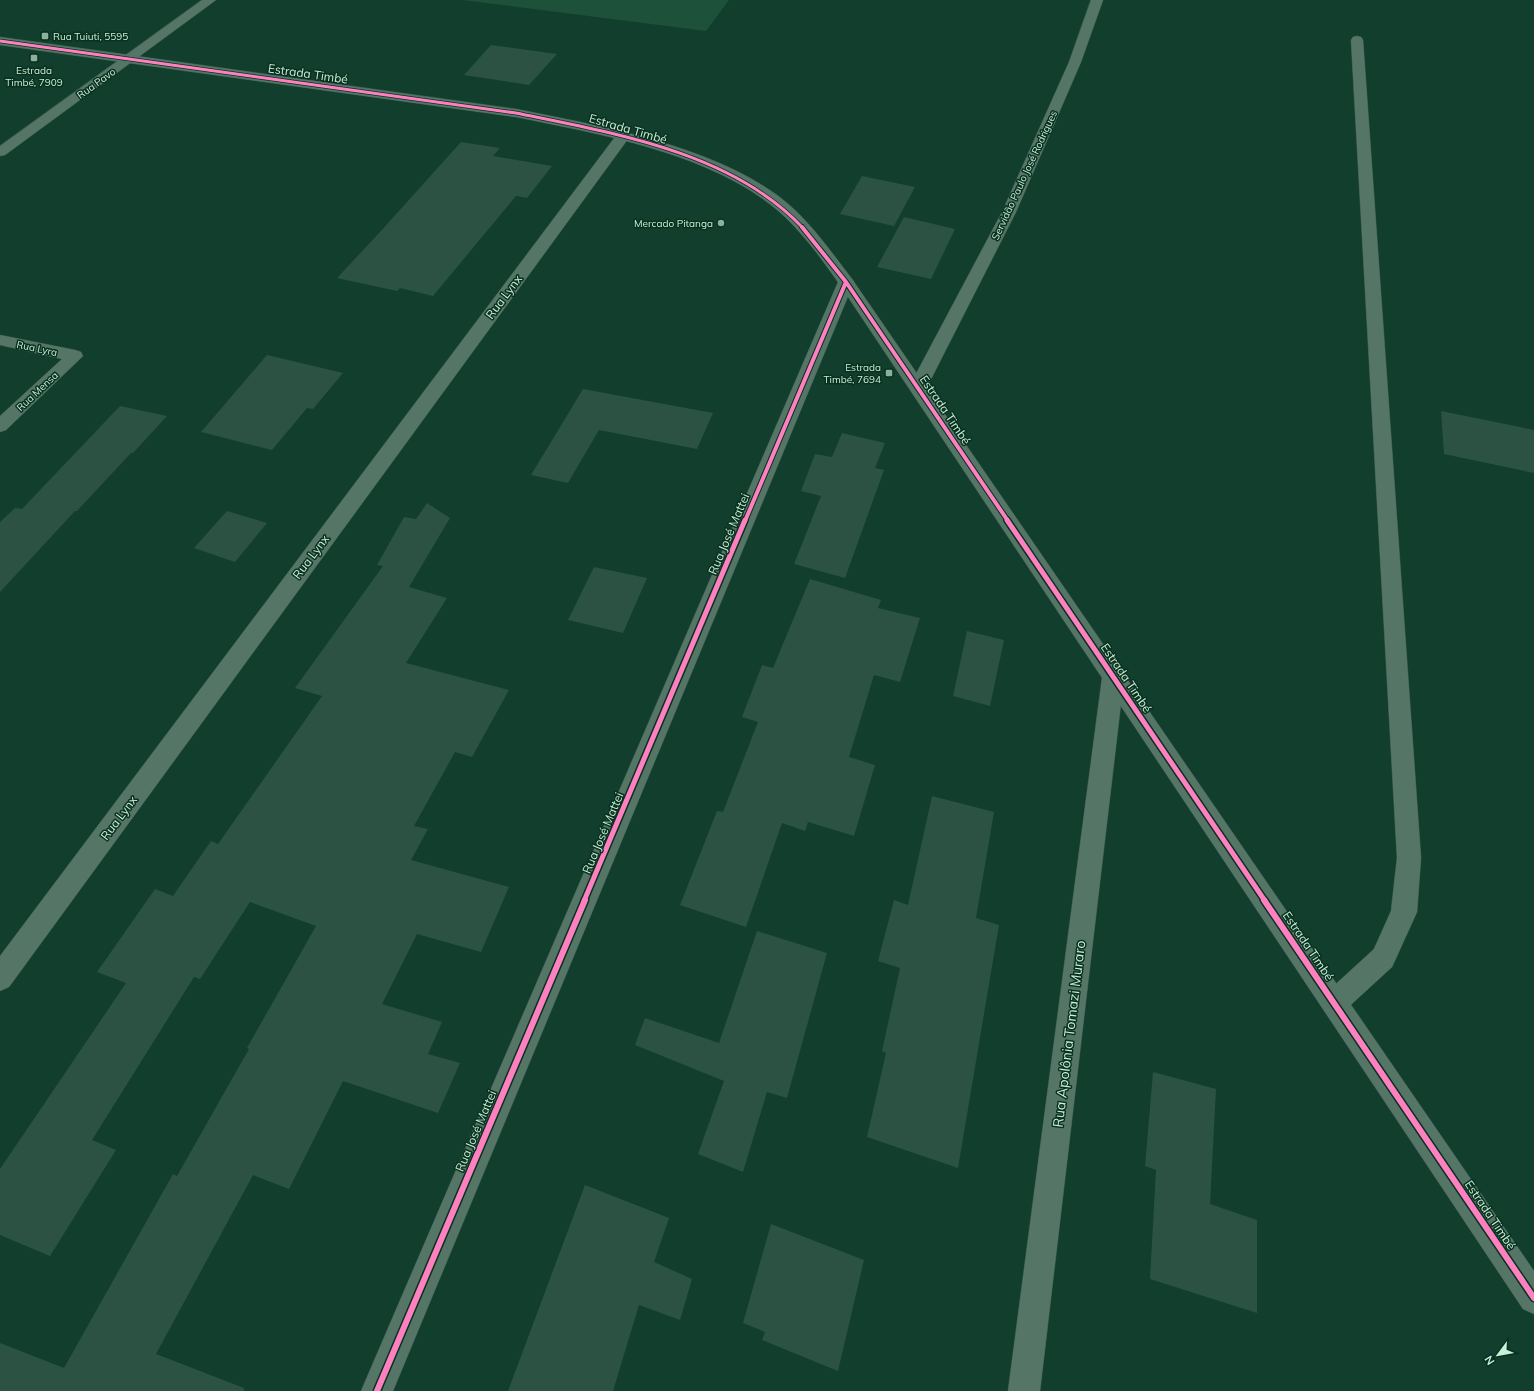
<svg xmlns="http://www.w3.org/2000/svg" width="1534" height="1391" viewBox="0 0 1534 1391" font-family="Mulish,sans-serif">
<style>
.built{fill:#1e5139}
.building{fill:#2c5243}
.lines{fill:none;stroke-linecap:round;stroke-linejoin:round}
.street-casing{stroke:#39594b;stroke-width:1}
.secondary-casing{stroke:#39594b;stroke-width:1}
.street{fill:#557667;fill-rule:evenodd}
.secondary{fill:#557667;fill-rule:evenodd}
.cycleway-far3-casing{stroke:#0a301f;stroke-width:4.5}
.cycleway-far2-casing{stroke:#0a301f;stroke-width:6}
.cycleway-far1-casing{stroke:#0a301f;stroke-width:8}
.cycleway-casing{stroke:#0a301f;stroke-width:9}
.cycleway-far3{stroke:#ff80c0;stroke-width:3}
.cycleway-far2{stroke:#ff80c0;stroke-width:4}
.cycleway-far1{stroke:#ff80c0;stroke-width:5}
.cycleway{stroke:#ff80c0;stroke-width:6}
.poi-dot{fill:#88b29c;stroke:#0a301f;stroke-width:1.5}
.labels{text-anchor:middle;stroke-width:3;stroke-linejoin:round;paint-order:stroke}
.far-poi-label{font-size:10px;fill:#c7f0d8;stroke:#0a301f;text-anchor:end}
.far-street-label{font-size:10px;fill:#c7f0d8;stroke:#0a301f}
.street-label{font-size:12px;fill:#c7f0d8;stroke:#0a301f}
.near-street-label{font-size:14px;fill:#c7f0d8;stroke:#0a301f}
</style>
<rect width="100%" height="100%" fill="#123e2e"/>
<path class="built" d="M462,0H729L706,31Z"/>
<path class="building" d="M491,45L557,54L529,85L464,75Z
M461,142L500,148L493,156L552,166L527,198L516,196L433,296L400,288L397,291L337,278L380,232Z
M862,176L915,187L894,226L840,214Z
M904,217L955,229L931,279L877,267Z
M267,355L343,373L313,409L307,408L272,450L201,432Z
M583,389L713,413L697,449L599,430L568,483L531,475Z
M120,406L167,416L133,453H131L77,511H75L0,592V522L15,508L22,509Z
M1441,411L1534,430V473L1444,454Z
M842,433L885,443L875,468L884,470L845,578L794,564L821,496L801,491L815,454L832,457Z
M427,503L450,518L409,587L447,598L406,663L509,690L472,757L455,752L414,826L428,829L411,860L509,887L481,952L417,934L382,1004L442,1022L428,1054L460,1063L438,1113L343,1081L289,1189L253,1175L156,1354L244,1388V1391H0V1343L64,1368L173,1174L177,1176L249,1049L247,1048L316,926L250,902L200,979L194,977L92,1140L116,1150L50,1256L0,1235V1169L126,983L97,972L155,889L173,896L211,841L218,844L322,696L295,688L383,566L377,565L404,517L416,519Z
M227,511L267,523L235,562L194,548Z
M594,567L647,578L623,633L568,620Z
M810,579L881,600L878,608L920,618L900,682L874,675L849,757L875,765L854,836L808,822L805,831L782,823L746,927L680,905L717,811L723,812L758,722L742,717L762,665L773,668Z
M967,631L1004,640L990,706L953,696Z
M932,796L994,812L976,918L999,925L958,1168L867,1137L886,1053L882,1051L900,968L878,961L894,900L908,905Z
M757,931L827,953L787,1098L767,1092L743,1172L698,1154L724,1081L635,1045L645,1018L719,1043Z
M1153,1072L1216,1089L1210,1204L1257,1220V1313L1150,1279L1156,1170L1145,1166Z
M585,1185L669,1218L654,1262L692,1279L680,1320L639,1305L613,1391H508Z
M771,1224L864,1260L838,1371L762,1340L765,1332L743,1323Z"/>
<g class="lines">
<g class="street-casing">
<path id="street" d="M202,0H216L5,155L0,156V146Z
M1091,0H1103L1081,62L1016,212L927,387L924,391L918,393L912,391L909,387L1002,212L1069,62Z
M1357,36L1361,37L1363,40L1421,858L1417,912L1392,967L1343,1012L1334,1016L1325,1012L1321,1003L1325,994L1374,949L1391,911L1397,858L1351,40L1353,37Z
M623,132L628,133L630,136L628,139L9,987L0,991V956L618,133Z
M846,277L852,279L854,282L393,1391H361L838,282L840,279Z
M0,335L75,350L81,352L83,356L6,430L0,432V416L62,359L0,345Z
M1113,669L1121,671L1124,678L1040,1391H1008L1102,678L1105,671Z"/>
</g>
<g class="secondary-casing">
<path id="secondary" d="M0,37L516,109C600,126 706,144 777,195C807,217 829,249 852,279L1534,1271V1314L1523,1309L840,285C821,258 801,230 776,209C709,153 600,134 516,117L0,45Z"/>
</g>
<use href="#street" class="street"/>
<use href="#secondary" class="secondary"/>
<g class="cycleway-far3-casing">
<path id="cycleway-far3" d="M0,41L516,113C613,133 732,152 803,228"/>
</g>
<g class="cycleway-far2-casing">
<path id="cycleway-far2" d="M802,227L846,282L1008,521
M745,521L846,282"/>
</g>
<g class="cycleway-far1-casing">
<path id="cycleway-far1" d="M1007,520L1265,901
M584,901L745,520"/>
</g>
<g class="cycleway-casing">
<path id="cycleway" d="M1264,900L1534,1298
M377,1391L585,900"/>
</g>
<use href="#cycleway-far3" class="cycleway-far3"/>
<use href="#cycleway-far2" class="cycleway-far2"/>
<use href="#cycleway-far1" class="cycleway-far1"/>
<use href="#cycleway" class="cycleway"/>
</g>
<g class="poi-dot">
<rect x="41" y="32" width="8" height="8" rx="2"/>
<rect x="30" y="54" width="8" height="8" rx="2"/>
<circle cx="721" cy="223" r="4"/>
<rect x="885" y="369" width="8" height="8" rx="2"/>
</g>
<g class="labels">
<g class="far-poi-label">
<text x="53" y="40" text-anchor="start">Rua Tuiuti, 5595</text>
<text x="34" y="74" text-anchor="middle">Estrada<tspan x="34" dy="12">Timbé, 7909</tspan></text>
<text x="713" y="227">Mercado Pitanga</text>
<text x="881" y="371">Estrada<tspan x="881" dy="12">Timbé, 7694</tspan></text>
</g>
<g class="far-street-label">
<text transform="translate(96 83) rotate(-36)" y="4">Rua Pavo</text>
<text transform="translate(1024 175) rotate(-65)" y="4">Servidão Paulo José Rodrigues</text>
<text transform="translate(37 348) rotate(12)" y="4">Rua Lyra</text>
<text transform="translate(37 391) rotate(-43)" y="4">Rua Mensa</text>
</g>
<g class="street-label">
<text transform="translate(308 74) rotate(8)" y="4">Estrada Timbé</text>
<text transform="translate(628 129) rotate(16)" y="4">Estrada Timbé</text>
<text transform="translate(504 297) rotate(-53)" y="4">Rua Lynx</text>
<text transform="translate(945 410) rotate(56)" y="4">Estrada Timbé</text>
<text transform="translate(729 534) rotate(-67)" y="4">Rua José Mattei</text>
<text transform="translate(311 557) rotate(-53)" y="4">Rua Lynx</text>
<text transform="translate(1126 678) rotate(56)" y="4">Estrada Timbé</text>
<text transform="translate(119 818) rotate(-53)" y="4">Rua Lynx</text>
<text transform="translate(603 833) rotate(-67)" y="4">Rua José Mattei</text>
<text transform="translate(1308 946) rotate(56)" y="4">Estrada Timbé</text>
<text transform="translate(476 1131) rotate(-67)" y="4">Rua José Mattei</text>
<text transform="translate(1490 1215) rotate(56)" y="4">Estrada Timbé</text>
</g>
<g class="near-street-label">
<text transform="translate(1069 1034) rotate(-83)" y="5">Rua Apolônia Tomazi Muraro</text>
</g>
</g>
<g transform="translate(1498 1355) rotate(238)" stroke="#0a301f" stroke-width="3" paint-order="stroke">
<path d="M0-3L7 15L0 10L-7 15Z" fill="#c7f0d8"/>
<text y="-6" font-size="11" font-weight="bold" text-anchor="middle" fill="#c7f0d8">N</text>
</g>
</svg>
